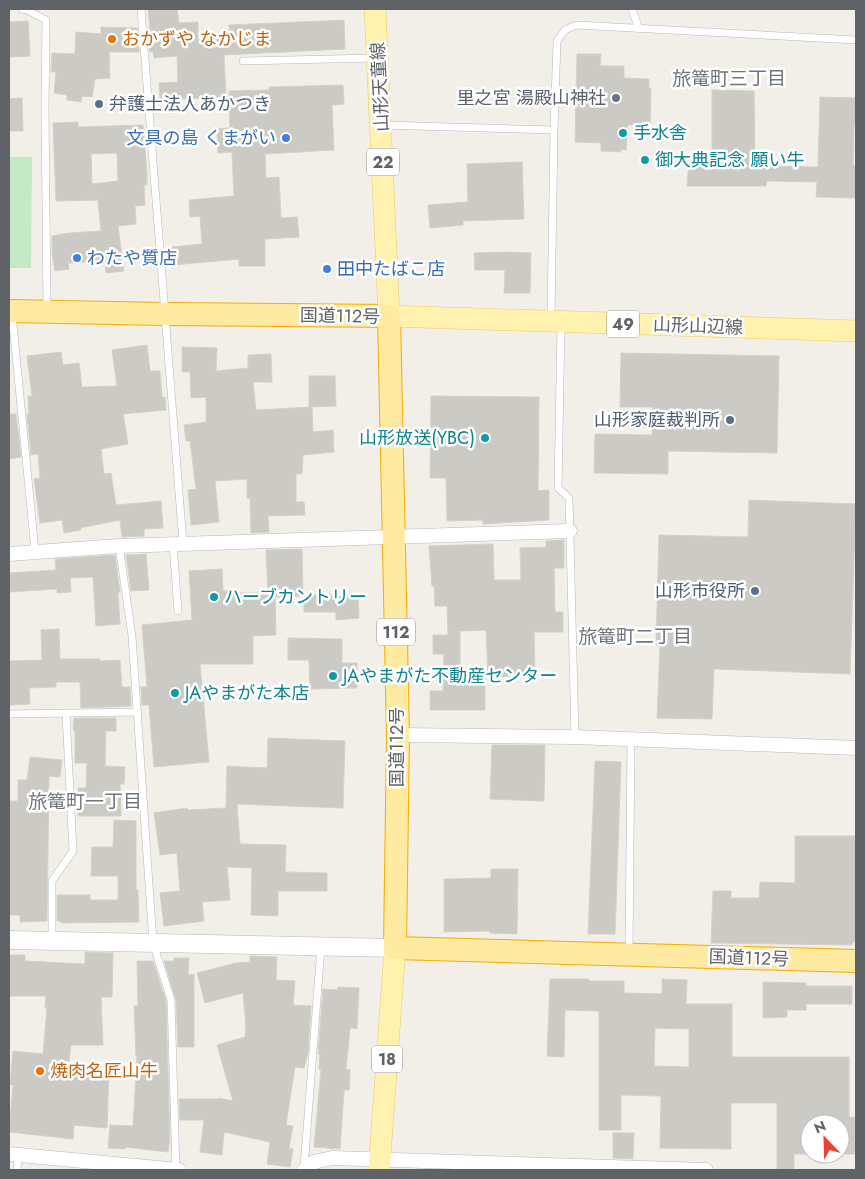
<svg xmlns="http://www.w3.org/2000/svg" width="865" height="1179" viewBox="0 0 865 1179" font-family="Jost,'Noto Sans JP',sans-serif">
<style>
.green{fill:#c5e8c5}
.building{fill:#cccac5;stroke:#d6d1c6;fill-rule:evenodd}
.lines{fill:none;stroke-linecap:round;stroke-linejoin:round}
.service-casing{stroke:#b5b8bc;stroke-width:8}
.minor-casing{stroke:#b5b8bc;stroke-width:15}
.tertiary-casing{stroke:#b5b8bc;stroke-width:19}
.primary-casing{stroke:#f2c960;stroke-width:22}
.trunk-casing{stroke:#f9ab00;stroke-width:24}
.service{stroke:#fff;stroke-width:7}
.minor{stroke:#fff;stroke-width:14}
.tertiary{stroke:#fff;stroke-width:18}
.primary{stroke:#fff2af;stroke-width:21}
.trunk{stroke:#feeaa1;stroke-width:22}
.food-dot{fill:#e8710a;stroke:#fff;stroke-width:2}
.worship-dot{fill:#6b7280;stroke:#fff;stroke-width:2}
.service-dot{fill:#5c6f8a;stroke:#fff;stroke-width:2}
.culture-dot{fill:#0f9aa8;stroke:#fff;stroke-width:2}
.shop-dot{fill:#3f7fe0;stroke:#fff;stroke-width:2}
.labels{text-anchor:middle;stroke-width:5;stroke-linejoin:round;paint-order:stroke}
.shield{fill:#fff;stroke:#8f9295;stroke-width:1}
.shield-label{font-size:16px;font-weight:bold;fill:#5f6368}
.food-label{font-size:18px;fill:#c56008;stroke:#fff;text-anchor:start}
.street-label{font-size:18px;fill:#5f6368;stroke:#fff}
.worship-label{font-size:18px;fill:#5b616d;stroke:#fff;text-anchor:end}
.service-label{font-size:18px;fill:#4e5e75;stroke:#fff;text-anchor:end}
.culture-label{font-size:18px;fill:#0d838f;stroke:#fff;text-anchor:start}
.shop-label{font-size:18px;fill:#366cbe;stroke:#fff;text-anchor:start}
.neighbourhood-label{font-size:19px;fill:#70757a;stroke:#fff}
</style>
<rect width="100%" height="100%" fill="#f1efe8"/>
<path class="green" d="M9,157H32L31,268H9Z"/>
<path class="building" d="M148,9H177L179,23L198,22V40L230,38L229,25L344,20L345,49L224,55L226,97L160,100L159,83L178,82L177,56L154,58L153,52H150L148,28H150Z
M28,21L30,56L9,57V22Z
M101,27L137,28L139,52H109L110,78L95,79L92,97L82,96L81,102L67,100V95L54,93L56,72H51L52,53L75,54L76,32L101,34Z
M577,54H601L600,66H624V78L649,79V88H651L650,125H627L626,150L621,149V152L601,151V143L575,142Z
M343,85L344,104L332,105L334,150L265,154L266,178L279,177L281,218L297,217L299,237L265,239V266H239V259L173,265L172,247L202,244L200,216L190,217L189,200L234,196L232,152L218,153L217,129L230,128L229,91L269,90V87Z
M712,90L754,91L755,166L818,167L820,97L856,98V125H854L853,166H856V198L816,197L817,182L767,181L766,186H687L689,162L712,163Z
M22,98L23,131H9V99Z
M78,122V127L143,125L147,173V185H144L145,205L135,206L136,224L118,226L124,271L106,273L105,261L68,263L69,269L55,271L52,253V236L69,233L101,231L98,200L56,201L53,123ZM117,153L118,181L92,184L91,154Z
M522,162L524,219L463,221V225L430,228L428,205L468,202L467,164Z
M505,252L531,253L530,293H504L505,270H475L474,253Z
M147,345L150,371H160L162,397H165L166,410L123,414L128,444L101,449L104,474L111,473L116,505L161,501L163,528L144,529V536L122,537L120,520L80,528L81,530L64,533L62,520L40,523L34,479L40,478L38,454L31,455L27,414H29L28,396H32L27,356L61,352L63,365L79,363L82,387L117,386L112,350Z
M182,347L217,348L216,371L248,368V355L271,354L272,382H253L256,410L312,407L313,432L333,430L334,452L303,455L302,474H296V502H304L305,515L268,516L269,532L251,533L250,498H247V479L215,481L219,522L191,525L188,490L196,489L190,441H186L184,425L206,422V397L191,398L190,372H182Z
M621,353L779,356L777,453L668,451V474L594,473L595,434L652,435L653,407H620Z
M309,376H335L336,406L309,407Z
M431,396L539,397L538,491L549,490V520L483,524V520L447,521L446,478H430Z
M9,414H16L21,457L9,459Z
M749,500L856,504L850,674L714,669L712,719L657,718L660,647L656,645L659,535L748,537Z
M564,540V568H554L555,612H563V632H534L535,675L488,677L486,630L460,631V672H485V710H430V691H443L444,654H433V635H448L447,606H435L434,586H432L429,546L493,544L494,580H521L520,548L546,547V541Z
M302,549L303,596L275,597L276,635L253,636V664H200L209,762L154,767L149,705H142L141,687H147L142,625L192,620L189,571L222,569L223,591L237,590V593L268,592L266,550Z
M146,554L149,590L131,591L126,555Z
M115,555L120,592L118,593L120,624L96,626L93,577L70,578L71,592L57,593V589L9,592V573L56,570L55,559Z
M304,595H333V597L358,595L359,618L336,620V612H304Z
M59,629L60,659H100V661L120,660L122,687H130L131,706L81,708L80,682H56V687L29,688L30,704L9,705V661L42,660L41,630Z
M288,638L342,639V663H357V688L310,689L309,660H288Z
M74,718H116V731H106L105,766L125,767L124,784H120L121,816H78V788H86L87,763H75V730H73Z
M268,738L345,741L343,808L237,804L240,844L286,845L285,872L327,873V891H278V916L251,915L252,868L227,867L230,900L202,902L204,921L164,926L160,893L180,891L177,853L160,855L154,813L187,808L188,810L226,808L227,766L267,768Z
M492,745H545L544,801L490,799Z
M30,757L62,760L60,777L49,776L47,921L20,922V915H9V801H18V780H27Z
M595,761L621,762L615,934H588Z
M114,820L136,821V890H138L139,922L61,923V921H57V895H90V900H118V876H91L92,847H113Z
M795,836H856V940L851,945L711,943L713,891H731V898H759L760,882L795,883Z
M491,869H518L517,934L490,933V931L444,932V879L491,878Z
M85,952L113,953L112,997H101L103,1045H71L68,1069H109L107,1128L74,1125L73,1139L9,1132L13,1085L10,1084L13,1051L43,1054L47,1008H45L46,996H9V955H25V961L85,964Z
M250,956L277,957L276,980L295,981L293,1005L311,1006L308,1053L304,1068L295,1067L286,1125L293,1126L289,1148L293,1149L290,1167L267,1164L270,1142L224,1132L222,1155L200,1152L204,1120H180L179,1099H217L218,1098L233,1101L217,1045L245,1037L246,1026L243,993L205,1003L197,973L236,963L250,962Z
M174,958H189L188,975L194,974V1047H178L176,1000L164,961H174Z
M137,961H153L166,1001L170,1139L168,1152L125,1147V1149L108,1148L110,1125L133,1126L137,1056H136L134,1006H138Z
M550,979H589V981H624V993L662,994V979L687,980L686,1004H732V1057H849V1117H855V1154H840V1124H810V1154H794V1170H777V1103H731V1149L660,1148L661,1096L621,1095V1130H599V1011L565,1010L564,1057L547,1056ZM655,1028L689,1029V1067L654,1066Z
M763,982L806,983V986H852V1004H806V1010H787V1017L763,1018Z
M338,987L359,988L357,1029L350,1028L346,1069L350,1070L349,1090H344L340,1149L314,1147L321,1070L319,1069L320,1054H318L323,989L338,990Z
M613,1133H634L633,1159L613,1158Z"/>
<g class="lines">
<g class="service-casing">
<path id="service" d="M22,9L27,10L46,20L45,109L47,309
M141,9L183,543
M632,9L639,29
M243,61L375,58
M382,125L554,130
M12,314L35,551
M551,318L554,130L557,41L565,30L576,25L856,40
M561,325L558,488L569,498L575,737
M173,544L178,611
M119,546L132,636L153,943L171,1000L176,1170
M9,714L138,712
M52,941V881L73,851L66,713
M629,951L631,739
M304,1168L321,947
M17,1170L18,1155"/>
</g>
<g class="minor-casing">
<path id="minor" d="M9,554L119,546L570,531
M398,735L575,737L856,748
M9,1154L179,1170
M304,1170L314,1162L332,1158L706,1170"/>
</g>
<g class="tertiary-casing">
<path id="tertiary" d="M9,940L395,948"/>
</g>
<g class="primary-casing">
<path id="primary" d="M375,9L389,316L856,331
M379,1170L395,948"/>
</g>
<g class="trunk-casing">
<path id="trunk" d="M9,311L166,314L389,316L398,735L395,948L856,961"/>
</g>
<use href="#service" class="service"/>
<use href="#minor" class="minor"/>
<use href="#tertiary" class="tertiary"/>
<use href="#primary" class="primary"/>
<use href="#trunk" class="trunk"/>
</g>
<g class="food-dot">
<circle cx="112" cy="39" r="5"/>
<circle cx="40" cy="1071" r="5"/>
</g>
<circle class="worship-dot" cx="616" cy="98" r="5"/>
<g class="service-dot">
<circle cx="99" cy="104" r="5"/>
<circle cx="730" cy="420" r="5"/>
<circle cx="755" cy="591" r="5"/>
</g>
<g class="culture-dot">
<circle cx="623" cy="133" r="5"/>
<circle cx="645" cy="160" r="5"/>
<circle cx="485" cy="438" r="5"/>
<circle cx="214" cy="597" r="5"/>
<circle cx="333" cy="676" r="5"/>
<circle cx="175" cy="693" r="5"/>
</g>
<g class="shop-dot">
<circle cx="286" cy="138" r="5"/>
<circle cx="77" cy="258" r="5"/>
<circle cx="327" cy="269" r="5"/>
</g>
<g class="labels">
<g class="shield">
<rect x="367" y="148.5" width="32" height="27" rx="4"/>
<rect x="607" y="310.5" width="32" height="27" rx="4"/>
<rect x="377" y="618.5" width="38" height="27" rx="4"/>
<rect x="372" y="1045.5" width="30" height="27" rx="4"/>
</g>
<g class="shield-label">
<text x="383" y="168">22</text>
<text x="623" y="330">49</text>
<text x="396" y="638">112</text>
<text x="387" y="1065">18</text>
</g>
<g class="food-label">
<text x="122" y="45">おかずや なかじま</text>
<text x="50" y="1077">焼肉名匠山牛</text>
</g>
<g class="street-label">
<text transform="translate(380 87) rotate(-93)" y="6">山形天童線</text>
<text transform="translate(340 316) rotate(1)" y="6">国道112号</text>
<text transform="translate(698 326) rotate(2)" y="6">山形山辺線</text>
<text transform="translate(397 747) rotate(-90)" y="6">国道112号</text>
<text transform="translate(749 958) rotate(2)" y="6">国道112号</text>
</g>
<g class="worship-label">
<text x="606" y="104">里之宮 湯殿山神社</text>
</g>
<g class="service-label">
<text x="109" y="110" text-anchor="start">弁護士法人あかつき</text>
<text x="720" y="426">山形家庭裁判所</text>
<text x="745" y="597">山形市役所</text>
</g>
<g class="culture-label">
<text x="633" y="139">手水舎</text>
<text x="655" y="166">御大典記念 願い牛</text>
<text x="475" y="444" text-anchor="end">山形放送(YBC)</text>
<text x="224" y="603">ハーブカントリー</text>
<text x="343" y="682">JAやまがた不動産センター</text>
<text x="185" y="699">JAやまがた本店</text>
</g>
<g class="shop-label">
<text x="276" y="144" text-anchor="end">文具の島 くまがい</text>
<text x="87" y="264">わたや質店</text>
<text x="337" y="275">田中たばこ店</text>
</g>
<g class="neighbourhood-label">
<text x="729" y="85">旅篭町三丁目</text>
<text x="635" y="643">旅篭町二丁目</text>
<text x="85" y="808">旅篭町一丁目</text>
</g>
</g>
<rect width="865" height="1179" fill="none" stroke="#5f6368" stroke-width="20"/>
<g transform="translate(825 1139) rotate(337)"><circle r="24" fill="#ffffff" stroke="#bfc1c3"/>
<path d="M0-4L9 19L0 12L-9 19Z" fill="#ea4335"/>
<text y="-8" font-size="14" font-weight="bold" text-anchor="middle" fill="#5f6368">N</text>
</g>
</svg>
